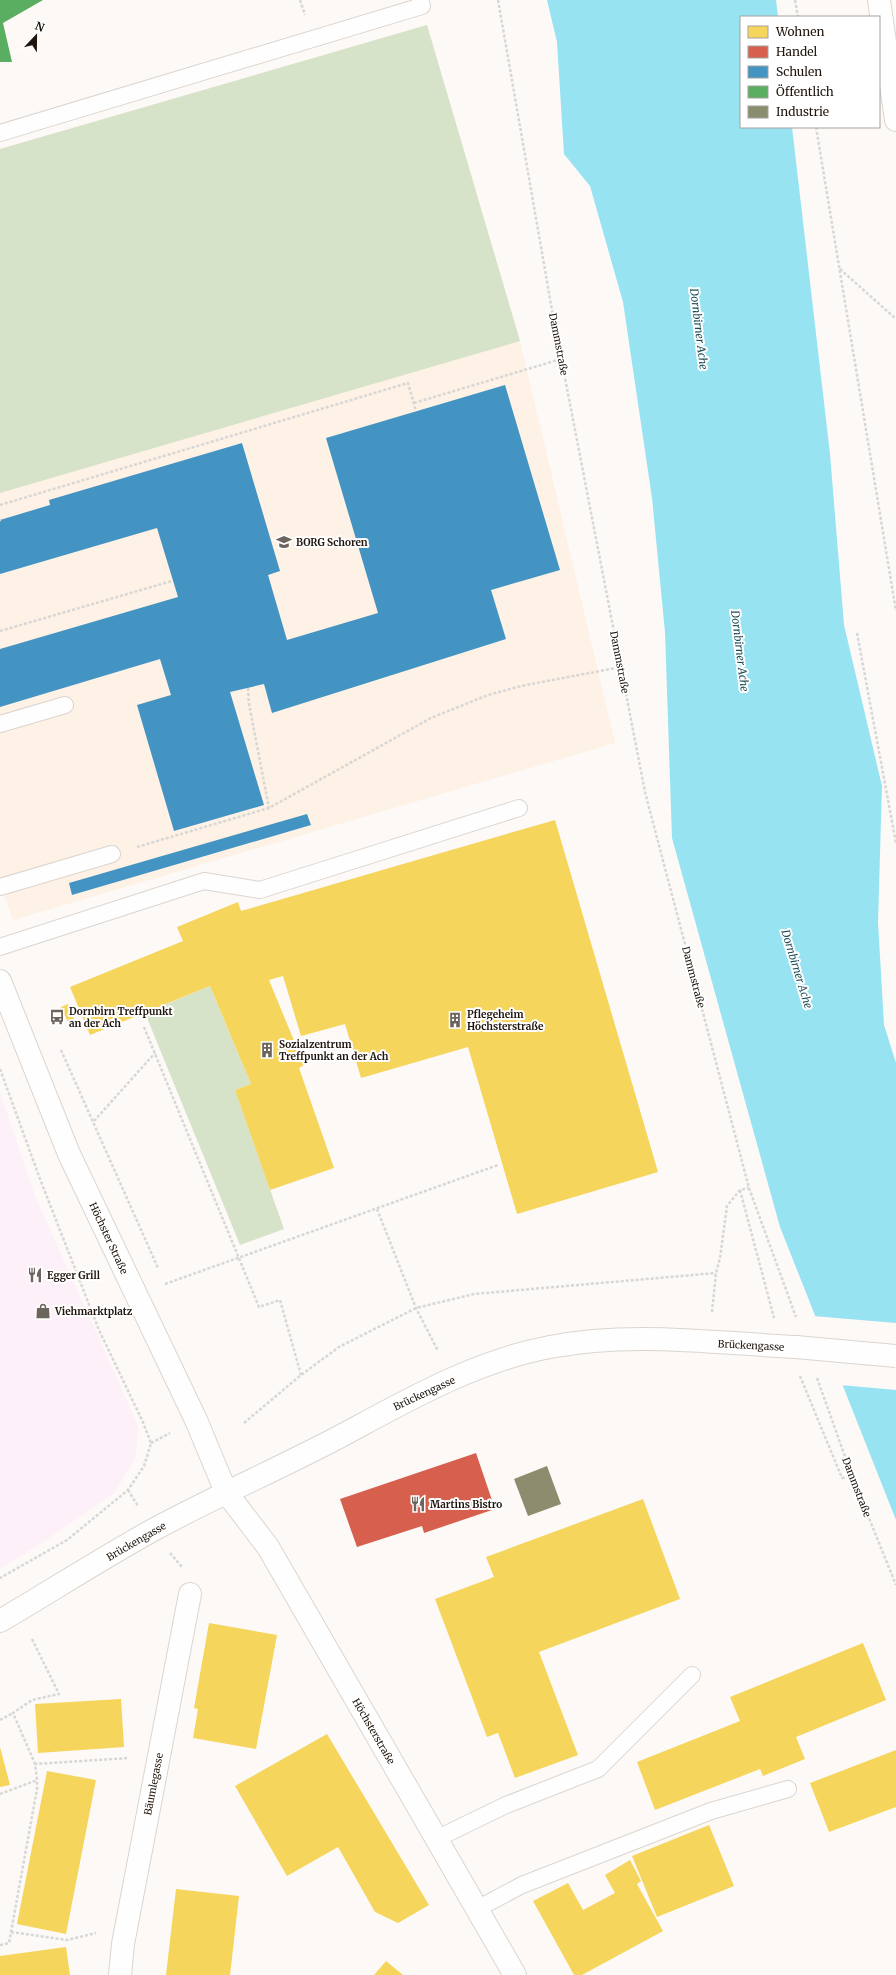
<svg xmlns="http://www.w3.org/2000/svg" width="896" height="1975" viewBox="0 0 896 1975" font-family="Merriweather,serif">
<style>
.commercial{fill:#fdf0f8}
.built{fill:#fef1e5}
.green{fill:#d7e3c9}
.water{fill:#97e3f2}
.pier{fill:#fcf9f7}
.homes{fill:#f6d55c}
.shops{fill:#d6604d}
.schools{fill:#4393c3}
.public{fill:#5aae61}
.industry{fill:#8c8c6e}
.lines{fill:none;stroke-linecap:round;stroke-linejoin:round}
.lane-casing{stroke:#dbd5cf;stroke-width:18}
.street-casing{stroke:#dbd5cf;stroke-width:24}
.secondary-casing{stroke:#dbd5cf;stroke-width:24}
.path{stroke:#d7d7d6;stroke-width:2.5;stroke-dasharray:3 2;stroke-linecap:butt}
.lane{stroke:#fffefe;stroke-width:16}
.street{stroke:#fffefe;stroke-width:22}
.secondary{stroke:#fffefe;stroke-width:22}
.secondary-bridge-casing{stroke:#dbd5cf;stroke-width:24;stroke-linecap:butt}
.secondary-bridge{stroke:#fffefe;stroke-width:22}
.labels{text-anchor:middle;stroke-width:4;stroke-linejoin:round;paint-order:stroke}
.street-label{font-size:10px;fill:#1f150c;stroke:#fff}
.poi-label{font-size:10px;font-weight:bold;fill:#1f150c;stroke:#fff;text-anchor:start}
.water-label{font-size:11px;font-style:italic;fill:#1d4e58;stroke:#fff}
</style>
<rect width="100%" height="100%" fill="#fcf9f7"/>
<path class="commercial" d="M0,1093L35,1196L138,1426L136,1457L114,1493L49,1538L0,1569Z"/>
<path class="built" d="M427,25L520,341L615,743L13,920L0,884V149Z"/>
<path class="green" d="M427,25L520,341L0,493V149Z
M210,986L251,1084L235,1090L284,1229L240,1245L145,1013Z"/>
<path class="water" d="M547,0H776L778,17H741V127H792L830,454L844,625L882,786L878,922L884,1025L896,1063V1520L780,1227L672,838L665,632L652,498L623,302L590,186L564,154L557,42Z"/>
<path class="pier" d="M813,1316L896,1323V1390L840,1385Z"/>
<path class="homes" d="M555,820L658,1172L517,1214L468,1047L361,1078L345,1024L301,1036L283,976L269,980L304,1065L299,1068L334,1168L270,1190L235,1090L251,1084L210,986L90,1035L70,987L183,941L177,927L238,902L241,911Z
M68,1004L76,1024L70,1027L61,1007Z
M643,1499L680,1599L539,1652L578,1755L515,1778L498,1733L487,1737L435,1599L494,1577L486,1557Z
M209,1623L277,1635L256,1749L193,1738L198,1709L194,1708Z
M863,1643L886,1700L796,1737L805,1759L763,1776L760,1769L655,1810L637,1762L740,1721L730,1697Z
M121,1699L124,1747L38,1753L35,1704Z
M327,1734L429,1905L398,1923L375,1912L338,1847L287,1876L235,1786Z
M0,1747L10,1785L0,1787Z
M896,1750V1807L829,1832L810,1783Z
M47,1771L96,1780L66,1934L17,1924Z
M709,1825L734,1886L657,1917L632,1856Z
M630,1860L641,1881L637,1884L663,1931L582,1975H574L533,1901L568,1883L583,1910L615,1893L605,1875Z
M176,1889L239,1896L230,1975H166Z
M66,1947L70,1975H0V1956Z
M386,1961L403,1975H374Z"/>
<path class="shops" d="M476,1453L495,1509L424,1533L422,1526L357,1547L340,1499Z"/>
<path class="schools" d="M505,385L560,570L491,590L506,639L272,713L264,684L230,692L264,805L174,831L137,705L171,695L160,659L0,707V649L178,597L157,528L0,574V520L50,505L49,500L242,443L280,571L268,575L287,640L378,613L326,438Z
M307,814L311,825L72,895L69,883Z"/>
<path class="public" d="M0,0H43L3,23L12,62H0Z"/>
<path class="industry" d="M547,1466L561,1504L528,1516L514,1479Z"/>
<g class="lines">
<g class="lane-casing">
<path id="lane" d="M0,133L422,6L420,0
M0,724L65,705
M0,887L112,854
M0,947L204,881L260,890L519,808
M436,1839L506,1805L598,1769L692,1675
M477,1909L522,1885L711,1811L788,1789"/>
</g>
<g class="street-casing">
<path id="street" d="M879,0L896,120
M120,1975L123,1944L190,1594"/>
</g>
<g class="secondary-casing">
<path id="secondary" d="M0,981L69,1154L196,1420L226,1492L268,1547L515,1975
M0,1621C51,1591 101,1559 153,1530C214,1497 278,1469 339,1437C406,1401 475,1361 550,1347C631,1331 714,1343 796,1347"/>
</g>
<path class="path" d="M300,0L305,15
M498,0L553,316L645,792L749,1188L796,1317
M795,0L798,17
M816,127L896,611
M840,269L896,319
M414,403L561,359
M0,505L408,383L416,411
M0,520H1
M0,631L172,581
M857,633L896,843
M248,688L249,704L269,808
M137,847L269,808L431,718L488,695L521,686L621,667
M144,1027L259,1307L280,1300L301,1375
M61,1050L158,1268
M0,1069L40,1179L99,1330L142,1420L151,1443L144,1466L128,1490L67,1540L0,1578
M94,1121L155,1053
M740,1190L774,1318
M377,1209L416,1308L438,1351
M165,1284L498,1165
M712,1312L716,1273L720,1258L727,1206L740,1190L749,1188
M800,1376L842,1478L852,1476
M817,1378L852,1476L896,1585
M244,1423L301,1375L339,1347L416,1308L474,1294L716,1273
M151,1443L170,1433
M128,1490L138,1506
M170,1553L182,1567
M32,1639L59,1694L32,1700L13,1713L35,1764
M0,1720L13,1713
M0,1794L37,1780L35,1764L129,1758
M11,1932L67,1940L96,1933
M0,1945L9,1943L37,1789V1780"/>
<use href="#lane" class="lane"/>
<use href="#street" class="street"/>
<use href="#secondary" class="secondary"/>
<g class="secondary-bridge-casing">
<path id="secondary-bridge" d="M796,1347L896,1356"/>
</g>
<use href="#secondary-bridge" class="secondary-bridge"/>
</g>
<defs>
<g id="school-bare" transform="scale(1.2)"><path d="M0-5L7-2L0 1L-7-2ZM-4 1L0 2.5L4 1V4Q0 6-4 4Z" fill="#6c655e" stroke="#fff" stroke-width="2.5" paint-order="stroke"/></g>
<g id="bus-bare" transform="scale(1.2)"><path d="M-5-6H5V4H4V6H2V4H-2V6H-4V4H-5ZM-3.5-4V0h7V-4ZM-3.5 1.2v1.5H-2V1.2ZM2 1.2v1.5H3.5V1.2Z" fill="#6c655e" stroke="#fff" stroke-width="2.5" paint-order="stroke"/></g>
<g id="building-bare" transform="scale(1.2)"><path d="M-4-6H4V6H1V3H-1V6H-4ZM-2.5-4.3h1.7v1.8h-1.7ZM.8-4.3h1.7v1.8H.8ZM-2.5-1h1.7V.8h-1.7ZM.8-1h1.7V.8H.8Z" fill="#6c655e" stroke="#fff" stroke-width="2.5" paint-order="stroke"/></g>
<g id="restaurant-bare" transform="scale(1.2)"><path d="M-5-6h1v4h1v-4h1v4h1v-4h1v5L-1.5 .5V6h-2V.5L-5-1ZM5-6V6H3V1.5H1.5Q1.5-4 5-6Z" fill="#6c655e" stroke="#fff" stroke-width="2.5" paint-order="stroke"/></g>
<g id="shop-bare" transform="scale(1.2)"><path d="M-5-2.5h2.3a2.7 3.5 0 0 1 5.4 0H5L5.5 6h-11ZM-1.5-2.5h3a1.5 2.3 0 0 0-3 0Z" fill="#6c655e" stroke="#fff" stroke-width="2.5" paint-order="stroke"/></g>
</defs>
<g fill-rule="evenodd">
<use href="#school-bare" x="284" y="542"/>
<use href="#bus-bare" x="57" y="1017"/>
<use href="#building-bare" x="455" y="1020"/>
<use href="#building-bare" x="267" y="1050"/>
<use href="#restaurant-bare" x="35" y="1275"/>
<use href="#shop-bare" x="43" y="1311"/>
<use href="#restaurant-bare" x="418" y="1504"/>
</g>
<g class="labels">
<g class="street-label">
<text transform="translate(559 344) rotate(79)" y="4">Dammstraße</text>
<text transform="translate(620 662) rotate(79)" y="4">Dammstraße</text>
<text transform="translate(694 977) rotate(75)" y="4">Dammstraße</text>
<text transform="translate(109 1238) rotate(65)" y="4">Höchster Straße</text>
<text transform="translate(751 1345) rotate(3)" y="4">Brückengasse</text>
<text transform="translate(424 1393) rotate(-25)" y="4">Brückengasse</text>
<text transform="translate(857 1487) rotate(69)" y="4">Dammstraße</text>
<text transform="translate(136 1541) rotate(-30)" y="4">Brückengasse</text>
<text transform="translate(374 1731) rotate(60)" y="4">Höchsterstraße</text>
<text transform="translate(153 1784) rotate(-79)" y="4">Bäumlegasse</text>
</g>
<g class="poi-label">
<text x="296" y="546">BORG Schoren</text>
<text x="69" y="1015">Dornbirn Treffpunkt<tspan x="69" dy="12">an der Ach</tspan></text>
<text x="467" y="1018">Pflegeheim<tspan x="467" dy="12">Höchsterstraße</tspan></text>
<text x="279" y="1048">Sozialzentrum<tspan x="279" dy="12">Treffpunkt an der Ach</tspan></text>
<text x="47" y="1279">Egger Grill</text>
<text x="55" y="1315">Viehmarktplatz</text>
<text x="430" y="1508">Martins Bistro</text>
</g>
<g class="water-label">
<text transform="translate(699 329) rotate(83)" y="4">Dornbirner Ache</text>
<text transform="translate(740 651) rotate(83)" y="4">Dornbirner Ache</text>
<text transform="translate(797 969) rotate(73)" y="4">Dornbirner Ache</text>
</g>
</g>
<rect x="740" y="16" width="140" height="112" fill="#ffffff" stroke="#a5a19e"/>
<rect x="748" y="26" width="20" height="12" fill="#f6d55c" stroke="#a5a19e"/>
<text x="776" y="36" font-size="12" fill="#1f150c">Wohnen</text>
<rect x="748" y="46" width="20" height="12" fill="#d6604d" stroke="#a5a19e"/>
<text x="776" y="56" font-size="12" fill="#1f150c">Handel</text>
<rect x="748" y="66" width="20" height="12" fill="#4393c3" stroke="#a5a19e"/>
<text x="776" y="76" font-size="12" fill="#1f150c">Schulen</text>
<rect x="748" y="86" width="20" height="12" fill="#5aae61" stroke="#a5a19e"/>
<text x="776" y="96" font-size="12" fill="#1f150c">Öffentlich</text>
<rect x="748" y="106" width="20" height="12" fill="#8c8c6e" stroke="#a5a19e"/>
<text x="776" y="116" font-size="12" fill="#1f150c">Industrie</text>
<g transform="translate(36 36) rotate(22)" stroke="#ffffff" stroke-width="3" paint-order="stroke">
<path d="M0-3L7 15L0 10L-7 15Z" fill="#1f150c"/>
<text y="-6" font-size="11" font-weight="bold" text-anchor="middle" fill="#1f150c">N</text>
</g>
</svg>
